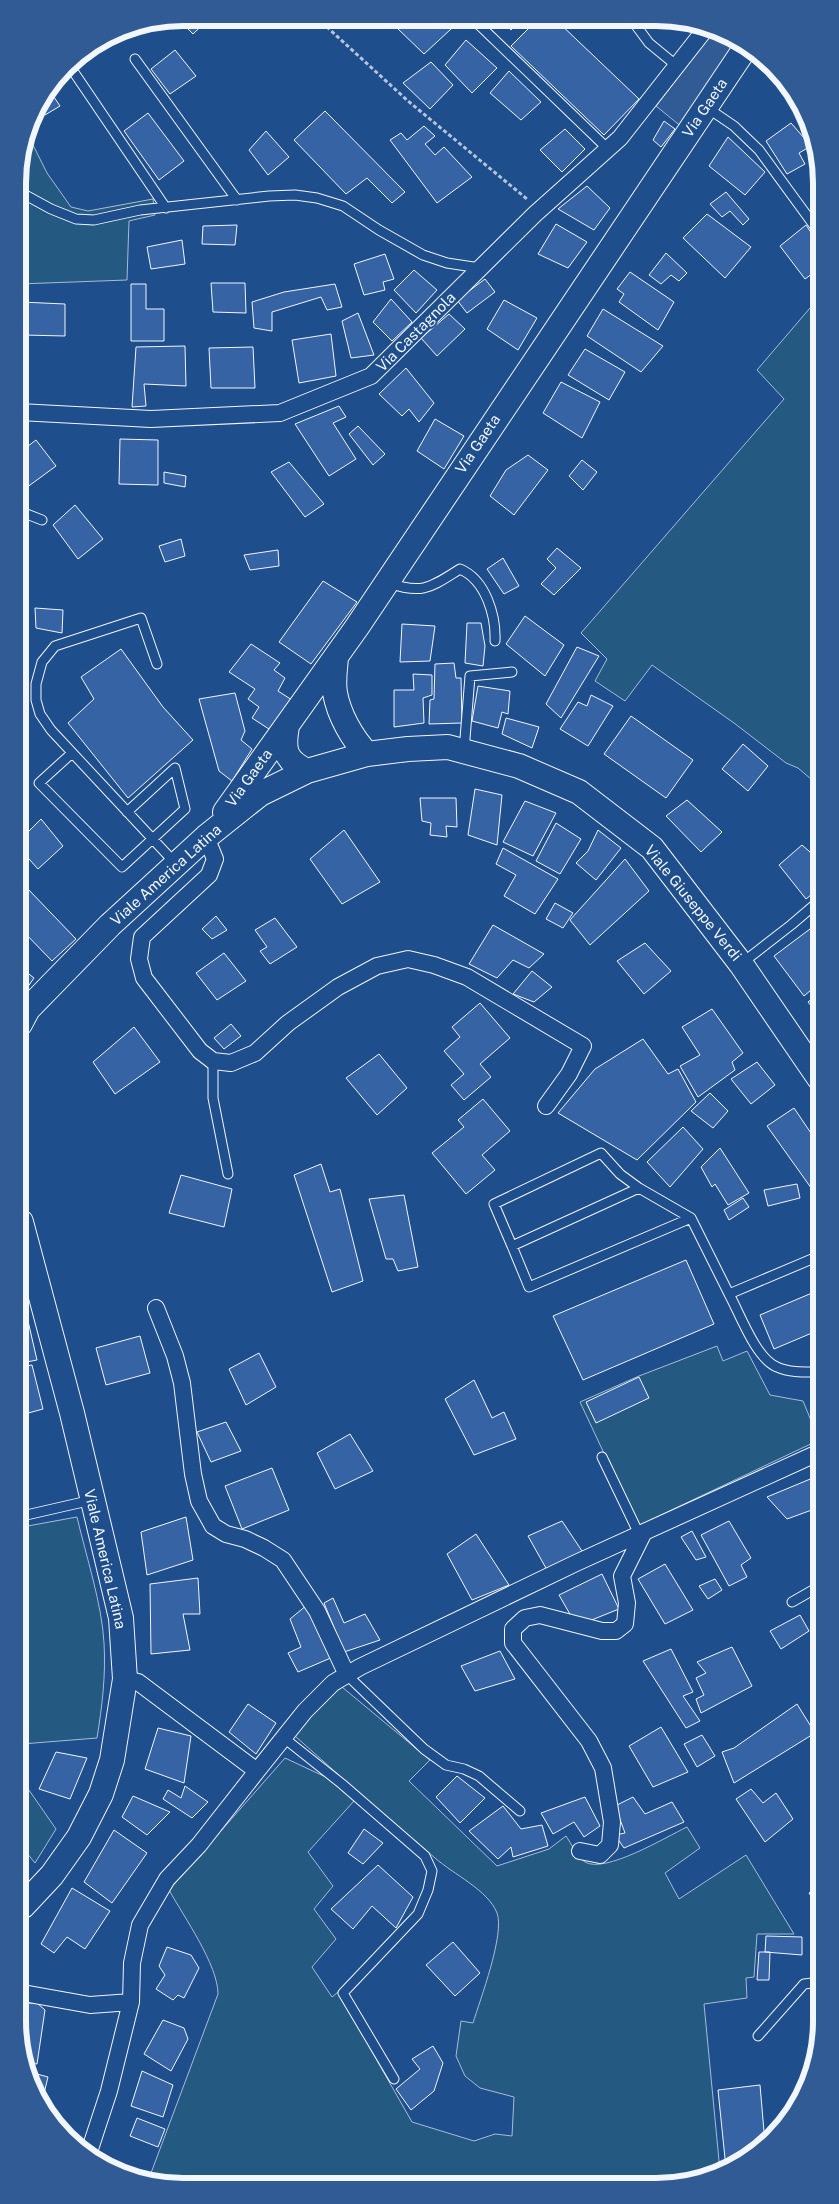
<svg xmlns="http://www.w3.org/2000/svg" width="839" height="2204" viewBox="0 0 839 2204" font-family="'Public Sans',sans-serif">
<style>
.green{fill:#245a82;stroke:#a8bbd7}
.parking{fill:#305b95;stroke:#a8bbd7}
.building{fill:#3563a3;stroke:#f2f6ff}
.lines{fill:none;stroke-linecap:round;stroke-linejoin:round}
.lane-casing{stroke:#f2f6ff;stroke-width:11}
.street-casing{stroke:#f2f6ff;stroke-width:18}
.secondary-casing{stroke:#f2f6ff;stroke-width:26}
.path{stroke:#b3c4dc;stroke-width:3;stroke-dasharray:4 2.5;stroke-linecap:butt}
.lane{stroke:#1f4e8c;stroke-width:9}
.street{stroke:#1f4e8c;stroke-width:16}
.secondary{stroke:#1f4e8c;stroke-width:24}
.labels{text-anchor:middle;stroke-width:4;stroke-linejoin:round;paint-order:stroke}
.street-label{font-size:15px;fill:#f2f6ff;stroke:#1f4e8c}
.rim{fill:none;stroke:#f2f6ff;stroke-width:6}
</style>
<rect width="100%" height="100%" fill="#1f4e8c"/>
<path class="green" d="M28,135L47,173L71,207L88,211L153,199L155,215L129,221L127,280L18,284V172Z
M816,301L818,785L798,768L786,763L734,723L652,665L625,701L595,681L607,659L581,633L784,399L757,370Z
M717,1346L723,1361L747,1351L770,1395L803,1401L819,1440L638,1526L580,1402L639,1376Z
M77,1517C86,1556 102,1604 104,1643C106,1675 102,1707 97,1738L22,1744V1527Z
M342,1687L430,1760L409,1781L497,1866L549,1849L566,1836C571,1843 577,1857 585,1862C605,1874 666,1837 687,1827L700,1848L665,1873L679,1899L746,1855L794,1934H757L754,1977L746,1978L747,1998L704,2004L720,2171L698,2181L151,2183L148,2181L218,1994C218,1965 184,1917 169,1890L285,1758L330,1779L354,1801L308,1852L333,1886L314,1909L336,1939L312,1967L332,1997L338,1992L412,2122L474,2141L495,2134L512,2136L514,2097L480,2088L465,2076L456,2056L461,2021L473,2023C480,2000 505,1934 497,1913C488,1890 453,1874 435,1858C387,1818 341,1777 295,1736L324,1701Z
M22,1780L56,1829L35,1863L22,1847Z"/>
<path class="parking" d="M715,30L729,35L740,42L683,128L656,106Z"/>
<path class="building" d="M184,18H210L193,34L178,19Z
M404,19H440L451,29L424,54L396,27Z
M500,19L521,20L511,30Z
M537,20H556L639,99L604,135L511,46Z
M466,40L497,68L472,93L445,65Z
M175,50L196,76L170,94L151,69Z
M431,62L453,85L430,109L403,83Z
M509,71L541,102L521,120L490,93Z
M50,91L60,106L45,115L38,105Z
M325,111L405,192L392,203L367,178L346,194L294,140Z
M148,113L184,161L159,180L124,131Z
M664,121L675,129L661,147L653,140Z
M791,123L811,146L799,153L805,164L787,174L766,141Z
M424,126L435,136L425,144L435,155L444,147L472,177L437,203L390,140L401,133L407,140Z
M565,129L585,149L562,172L540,150Z
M266,131L289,157L268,175L249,150Z
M728,137L765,172L745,195L709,166Z
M587,186L610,208L594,230L558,209Z
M726,192L749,219L743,225L730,211L722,217L710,204Z
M707,214L751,247L725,278L683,238Z
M556,224L587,242L568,268L538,254Z
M237,225L235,245L202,244L203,226Z
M806,225L816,240V271L805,279L780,246Z
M182,240L185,264L151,269L147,247Z
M666,253L687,273L679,281L671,275L661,284L649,275Z
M385,254L394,279L383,282L385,290L364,295L354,264Z
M414,270L437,290L416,313L394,290Z
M630,272L674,302L658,330L619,302L624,294L617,289Z
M485,279L495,292L467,313L457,300Z
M211,283H245L246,313L213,312Z
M131,284H146V309H164V341H131Z
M335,284L342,307L327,310L321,297L272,312V331L254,328L252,302L284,292Z
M391,299L412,322L392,341L373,322Z
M504,300L537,318L518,350L487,329Z
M21,302L65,304V336L23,335Z
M603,309L663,346L641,372L587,336Z
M358,313L374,355L351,358L342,321Z
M449,314L465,329L437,356L421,338Z
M331,334L336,376L299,383L292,340Z
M185,346L186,386L144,384L146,406L132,407L136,347Z
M253,347L255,388H211L209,348Z
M585,349L625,372L609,400L568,375Z
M406,368L434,403L419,422L409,409L402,416L379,394Z
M561,382L600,402L582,438L543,413Z
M339,406L346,417L333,423L356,459L329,476L295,424Z
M435,419L464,436L444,469L417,451Z
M358,426L385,454L373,465L349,434Z
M120,439L158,440V485L119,484Z
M36,440L56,466L26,488L19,479V453Z
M528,455L548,470L514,515L490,496L506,470Z
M582,460L597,472L583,490L569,476Z
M289,462L324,504L305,517L271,472Z
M164,472L186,476L185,487L164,483Z
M75,505L103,539L78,559L53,525Z
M181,539L185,556L165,562L159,546Z
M557,548L581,568L554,595L541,584L556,568L547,559Z
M278,550L279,566L250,570L244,555Z
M503,558L519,586L504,594L487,569Z
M323,581L357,602L311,664L279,642Z
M35,608L63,610L62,633L36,628Z
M525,616L564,645L545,676L506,644Z
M467,623H481L485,646L483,666L465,663Z
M402,624L435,626L430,661L400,662Z
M251,644L280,663L274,670L285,678L278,691L292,700L272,731L252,718L259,707L248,699L255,689L229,672Z
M577,647L599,656L561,718L546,704Z
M121,649L163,707L193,740L128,798L68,723L94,699L81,677Z
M454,663L456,678H461L462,723L429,724L430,700L434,699L435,664Z
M413,674L432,675V695L423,698L424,723L394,727V690H414Z
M478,686L510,691L508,714L502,712L498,728L472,721Z
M235,693L245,731L241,740L252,749L232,781L219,771L199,699Z
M591,695L613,706L588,746L560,729L578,702L587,706Z
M631,716L693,760L666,798L604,754Z
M506,718L539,727L532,748L502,734Z
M743,744L768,766L748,791L722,769Z
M475,789L502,795L497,845L468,835Z
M420,798H456L457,827L446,826L447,837L430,835L431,823L422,821Z
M687,800L722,832L701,852L666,816Z
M525,801L556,813L533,856L503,842Z
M41,819L63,846L38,869L20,849V840Z
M556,823L581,839L560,874L536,861Z
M344,830L380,882L342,904L310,859Z
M598,830L621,848L596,880L576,863L588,851Z
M802,845L818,859V889L806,899L779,865Z
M503,848L558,879L535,914L504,896L516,875L496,864Z
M625,859L649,891L590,945L570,920Z
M27,888L76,939L52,961L20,928V894Z
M555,903L573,913L563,928L546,919Z
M216,916L227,930L212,939L202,929Z
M275,918L297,947L270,964L260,951L267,947L255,930Z
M493,925L544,954L529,968L513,960L497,978L469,964Z
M814,926L818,932V984L804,996L774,956Z
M645,943L671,971L644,994L617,961Z
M224,953L246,981L217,1000L196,973Z
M20,967L34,978L20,998Z
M532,971L552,987L534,1002L513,994Z
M818,994V1014L808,1002Z
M480,1003L510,1038L480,1064L491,1077L464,1100L451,1085L464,1074L444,1051L460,1037L452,1027Z
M712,1009L743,1053L732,1062L735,1070L698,1097L680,1066L700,1055L682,1027Z
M231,1024L241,1036L224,1049L214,1038Z
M134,1027L160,1062L115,1094L93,1062Z
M643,1039L668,1074L678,1069L696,1102L637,1160L558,1113L595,1069Z
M379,1054L407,1088L377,1115L346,1078Z
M757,1062L775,1085L751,1104L731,1079Z
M710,1093L728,1111L713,1128L691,1111Z
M483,1099L510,1131L482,1155L495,1170L466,1194L432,1153L464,1127L458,1120Z
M794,1108L819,1145V1199L767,1126Z
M683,1127L703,1149L670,1187L647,1162Z
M720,1148L749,1193L728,1205L715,1184L712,1187L701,1167Z
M321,1164L330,1192L340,1189L363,1281L332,1292L294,1175Z
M181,1175L232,1189L224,1227L169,1213Z
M797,1184L800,1198L768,1206L764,1190Z
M404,1195L418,1267L398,1271L393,1259H386L369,1199Z
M743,1198L749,1207L729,1220L724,1210Z
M686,1260L714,1324L583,1380L553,1316Z
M819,1290V1330L774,1349L760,1315Z
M28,1321L37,1360L21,1363V1324Z
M140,1336L150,1373L106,1385L96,1348Z
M259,1353L276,1387L246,1405L229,1369Z
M32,1365L43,1409L21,1415V1367Z
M639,1377L649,1398L596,1423L586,1402Z
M474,1380L492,1418L504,1412L516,1439L474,1455L445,1399Z
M226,1422L241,1451L211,1462L197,1432Z
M350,1434L373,1471L335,1489L317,1453Z
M272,1468L289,1510L242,1529L225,1486Z
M820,1475V1507L787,1519L767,1497Z
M186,1517L193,1560L147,1575L141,1532Z
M562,1521L584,1554L547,1570L528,1536Z
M729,1521L751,1558L741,1565L747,1577L729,1586L701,1535Z
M692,1531L706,1557L696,1560L681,1537Z
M476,1534L509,1585L472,1600L447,1554Z
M665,1564L693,1610L665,1624L638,1579Z
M602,1574L619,1609L589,1621L571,1616L559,1595Z
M198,1578L200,1614H183L190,1650L151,1654L150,1584Z
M715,1579L722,1590L708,1599L699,1586Z
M333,1598L344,1623L365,1614L380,1640L344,1652L324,1603Z
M307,1605L333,1657L298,1672L288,1653L301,1647L290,1619Z
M800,1615L809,1631L781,1649L770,1631Z
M732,1647L752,1686L701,1713L696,1699L704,1695L696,1678L706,1673L697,1662Z
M671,1649L693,1692L683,1696L700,1721L686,1728L643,1661Z
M500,1651L515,1679L475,1691L461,1666Z
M248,1704L276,1723L256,1754L229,1732Z
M797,1704L815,1733L734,1783L722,1752L734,1748Z
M661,1727L688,1772L653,1787L629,1746Z
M158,1728L191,1736L184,1783L145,1769Z
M702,1735L715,1756L697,1767L684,1744Z
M56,1752L87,1758L70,1799L39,1789Z
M457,1776L485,1798L460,1823L436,1797Z
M185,1786L208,1802L192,1818L163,1799L168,1790L181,1798Z
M751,1789L763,1803L776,1793L793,1819L765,1842L736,1799Z
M133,1796L170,1812L147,1835L122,1817Z
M585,1797L600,1826L584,1837L574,1822L553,1834L541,1813Z
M633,1797L645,1814L672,1802L684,1822L624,1848L615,1835L625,1833L615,1806Z
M503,1806L521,1829L542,1825L548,1846L513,1857L511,1847L498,1859L469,1831Z
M364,1829L383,1843L363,1864L348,1853Z
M114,1830L147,1853L112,1903L84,1882Z
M378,1865L413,1897L396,1928L372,1906L353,1929L331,1909Z
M821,1885V1912L809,1893Z
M72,1888L110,1911L85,1949L67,1937L54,1953L41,1944Z
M766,1936L802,1937V1955L765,1952Z
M453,1942L480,1973L455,1996L426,1965Z
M167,1947L191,1955L199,1968L184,1998L178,1995L173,2000L156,1989L165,1975L159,1966Z
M759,1952H770L769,1980H757Z
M23,2003H37L45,2010L37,2064L23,2062Z
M163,2020L184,2028L188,2039L171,2071L144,2054Z
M433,2046L443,2063L434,2091L411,2110L396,2089L420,2069L412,2059Z
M26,2071L48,2077L41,2106L40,2104Z
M142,2071L173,2085L163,2117L131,2106Z
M760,2085L765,2143L747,2159L726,2168L718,2090Z
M137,2118L165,2129L158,2147L130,2136Z"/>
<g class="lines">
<g class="lane-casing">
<path id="lane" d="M473,19L608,149
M632,20L649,43L677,66
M135,59L237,200
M69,65L166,208
M706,107L734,126L759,150L816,228
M18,191L51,209L76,219L94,220L140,210L269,196L295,195L317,198L343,206L379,230L423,255L447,263L480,268
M19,511L42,520
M389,583C423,595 431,587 460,569C486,580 496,616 495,641
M157,664L141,618L55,646L42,662L36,684V700L40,714L51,730L176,864
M464,751L470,676L512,672
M72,753L39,783L122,867L185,809L175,768L127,812
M742,963L791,925L818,902
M213,1061V1098L228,1174
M691,1218L529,1287L512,1246L639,1188L691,1218L729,1294L819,1256
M512,1246L494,1204L601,1153L620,1174L639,1188
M729,1294C740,1314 756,1359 777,1367C790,1373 806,1372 819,1372
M602,1457L639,1534
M22,1516L92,1500
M792,1602L820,1586
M347,1675L424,1749L446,1765L464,1769L479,1776L520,1811
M284,1738L342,1784L425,1856L432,1871L428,1890L418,1914L343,1993L394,2079
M758,2036L804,1984L821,1982"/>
</g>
<g class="street-casing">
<path id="street" d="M19,412L151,419L280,413L371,376L535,214L620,138L707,27
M206,837L215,859L209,875L142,937L139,959L144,978L200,1051L213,1061L231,1063L255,1053L288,1023L338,987L377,966L408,959L434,965L467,977L583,1046L569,1074L546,1106
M156,1308L175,1356L182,1383L193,1474L199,1501L213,1526L226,1534L245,1539L264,1548L283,1560L317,1611L347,1675
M125,1679L138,1682L257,1771L305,1711L333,1683L360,1667L576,1563L820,1452
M580,1851L600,1855L610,1845L612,1822L603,1768L589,1741L513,1643V1629L525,1618L540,1615L602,1631H616L625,1624L627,1603L622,1576L644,1532
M23,1993L90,2005L131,2002L132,1963L140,1925L167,1879L199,1845L257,1771
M89,2152L109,2091L131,2002"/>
</g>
<g class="secondary-casing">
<path id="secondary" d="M336,658C335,669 333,681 335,693C339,715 352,738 367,754
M287,726C283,749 284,760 307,771
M225,812L357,627L746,47
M20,1024L28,1009L110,925L206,837L260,794L307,771L367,754L408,749L448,747L519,766L579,792L652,848L741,964L819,1078
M21,1222L72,1413L121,1618L125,1679L112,1760L101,1794L79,1837L52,1875L23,1906"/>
</g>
<path class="path" d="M317,18L408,101L527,199"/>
<use href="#lane" class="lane"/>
<use href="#street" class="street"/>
<use href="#secondary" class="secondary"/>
</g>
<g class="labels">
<g class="street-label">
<text transform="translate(705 108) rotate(-56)" y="5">Via Gaeta</text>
<text transform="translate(416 332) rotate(-45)" y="5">Via Castagnola</text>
<text transform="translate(478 444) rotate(-56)" y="5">Via Gaeta</text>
<text transform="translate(249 778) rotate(-54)" y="5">Via Gaeta</text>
<text transform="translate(166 875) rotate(-42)" y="5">Viale America Latina</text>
<text transform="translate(693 903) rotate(51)" y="5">Viale Giuseppe Verdi</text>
<text transform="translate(105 1559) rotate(77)" y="5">Viale America Latina</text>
</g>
</g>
<path d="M0 0H839V2204H0ZM183 26H656A157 157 0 0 1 813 183V2021A157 157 0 0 1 656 2178H183A157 157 0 0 1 26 2021V183A157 157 0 0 1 183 26Z" fill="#305b95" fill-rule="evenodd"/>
<path class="rim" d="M183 26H656A157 157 0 0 1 813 183V2021A157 157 0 0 1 656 2178H183A157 157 0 0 1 26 2021V183A157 157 0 0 1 183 26Z"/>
</svg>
